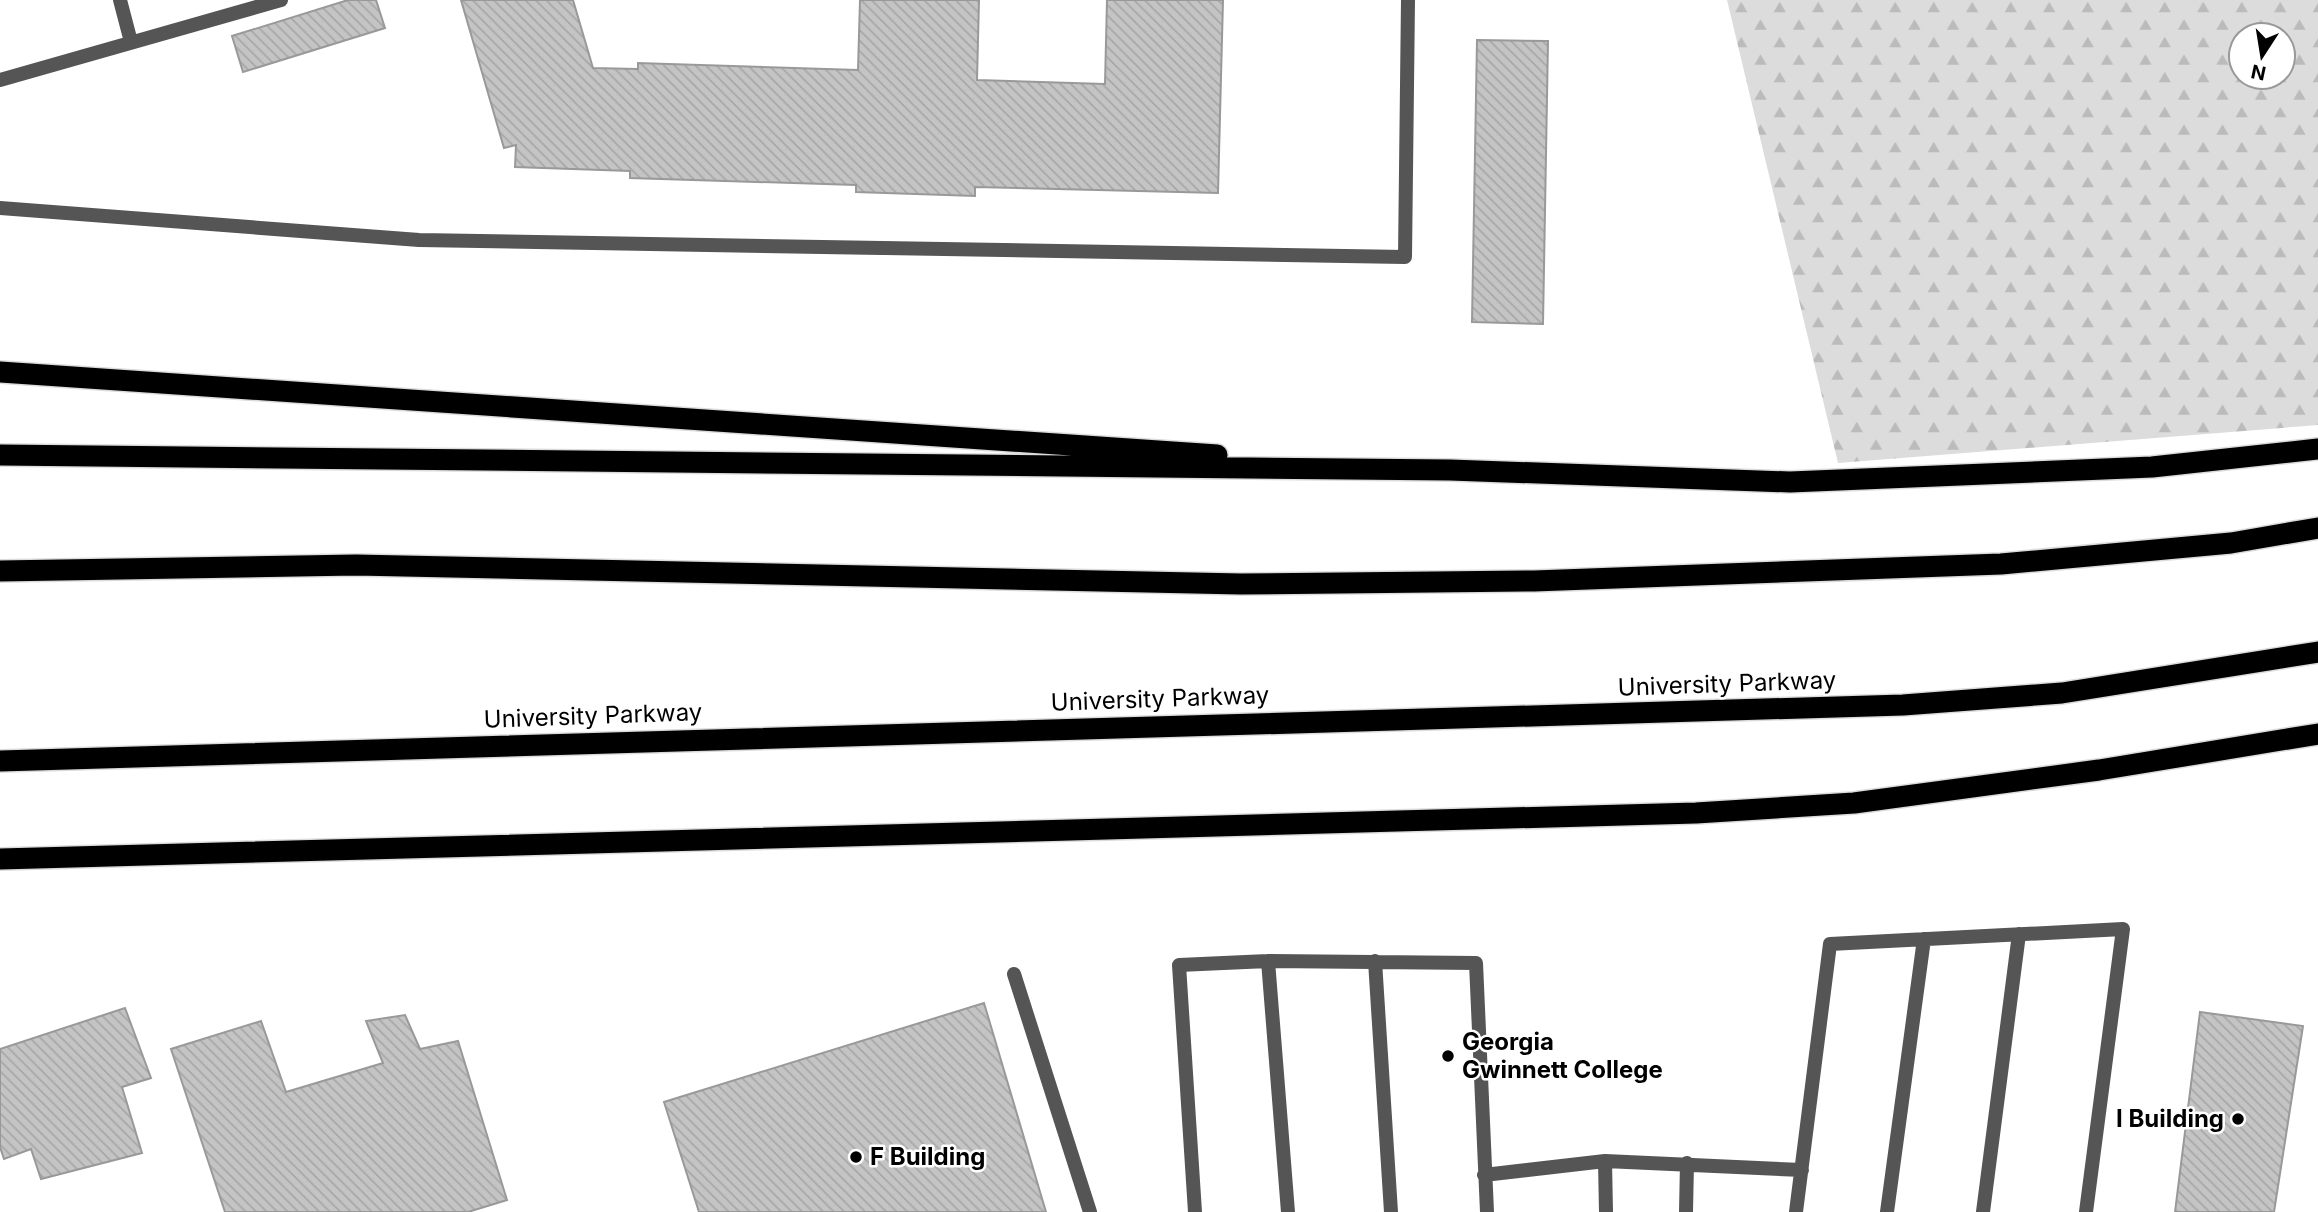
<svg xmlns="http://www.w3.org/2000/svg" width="2318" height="1212" viewBox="0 0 2318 1212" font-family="Inter,sans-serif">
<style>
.forest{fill:url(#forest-firs);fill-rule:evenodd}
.building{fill:url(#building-back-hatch);stroke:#999;stroke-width:2}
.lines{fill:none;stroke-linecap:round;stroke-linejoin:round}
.highway-casing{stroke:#dbdbdb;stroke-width:24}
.lane{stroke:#555;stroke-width:14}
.street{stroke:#555;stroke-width:14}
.highway{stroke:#000;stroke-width:21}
.poi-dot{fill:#000;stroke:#fff;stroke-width:2.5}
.labels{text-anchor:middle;stroke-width:5;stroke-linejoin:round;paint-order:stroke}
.street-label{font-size:24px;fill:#000;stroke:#fff}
.poi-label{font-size:24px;font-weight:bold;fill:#000;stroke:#fff;text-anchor:start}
</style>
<defs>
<pattern id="forest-firs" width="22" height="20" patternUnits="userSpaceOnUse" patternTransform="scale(1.75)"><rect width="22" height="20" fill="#dcdcdc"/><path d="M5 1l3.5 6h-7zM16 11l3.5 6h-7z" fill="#bbb"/></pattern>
<pattern id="building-back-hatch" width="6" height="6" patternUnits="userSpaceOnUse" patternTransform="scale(1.75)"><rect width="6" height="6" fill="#c4c4c4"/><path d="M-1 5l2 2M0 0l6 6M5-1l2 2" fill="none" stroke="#a7a7a7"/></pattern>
</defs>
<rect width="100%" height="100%" fill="#fff"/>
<path class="forest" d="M1727,0H2318V425L1838,463ZM2241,35H2283V77H2241Z"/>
<path class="building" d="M348,0H376L385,28L243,72L232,36Z
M461,0H573L593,68L638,69V63L858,70L860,0H979L977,80L1105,84L1107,0H1223L1218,193L975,187V196L856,192V185L630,178V171L515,167L516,145L504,148Z
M1477,40L1548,41L1543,324L1472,322Z
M984,1003L1046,1212H699L664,1102Z
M125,1008L151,1078L122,1087L142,1153L41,1179L31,1149L4,1159L0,1147V1049Z
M2200,1012L2303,1026L2274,1212H2175Z
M405,1015L420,1049L458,1041L507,1200L468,1212H225L171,1049L261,1021L286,1092L383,1063L366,1021Z"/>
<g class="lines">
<g class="highway-casing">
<path id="highway" d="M0,372L1217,455
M0,455L1450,470L1790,482L2152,467L2318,449
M0,571L356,565L1241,584L1534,581L2001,564L2231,543L2318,528
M0,761L1903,705L2062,693L2318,652
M0,859L1696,813L1854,803L2099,770L2318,734"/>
</g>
<path class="lane" d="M1268,961L1288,1212
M1375,961L1391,1212
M1014,974L1090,1212
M1605,1161L1606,1212
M1484,1175L1605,1161L1802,1170
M1195,1212L1179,965L1268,961L1476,963L1487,1212
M1686,1212L1687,1163
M1796,1212L1830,944L2123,929L2086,1212
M1887,1212L1924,939
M1983,1212L2019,934"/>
<path class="street" d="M120,0L131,42
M0,80L281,0
M0,208L419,240L1405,257L1408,0"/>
<use href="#highway" class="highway"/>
</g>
<g class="poi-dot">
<circle cx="1448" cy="1056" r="7"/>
<circle cx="2238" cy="1119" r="7"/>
<circle cx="856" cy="1157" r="7"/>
</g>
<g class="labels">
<g class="street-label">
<text transform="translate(1727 684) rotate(-2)" y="8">University Parkway</text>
<text transform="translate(1160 699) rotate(-2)" y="8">University Parkway</text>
<text transform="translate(593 716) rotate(-2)" y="8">University Parkway</text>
</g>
<g class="poi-label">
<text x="1462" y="1050">Georgia<tspan x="1462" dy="28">Gwinnett College</tspan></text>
<text x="2224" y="1127" text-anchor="end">I Building</text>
<text x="870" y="1165">F Building</text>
</g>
</g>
<g transform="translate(2262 56) rotate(192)"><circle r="33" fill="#ffffff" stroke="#999999" stroke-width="2"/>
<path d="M0-5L12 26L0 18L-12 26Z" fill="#000000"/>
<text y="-10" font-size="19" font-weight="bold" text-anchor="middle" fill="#000000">N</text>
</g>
</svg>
